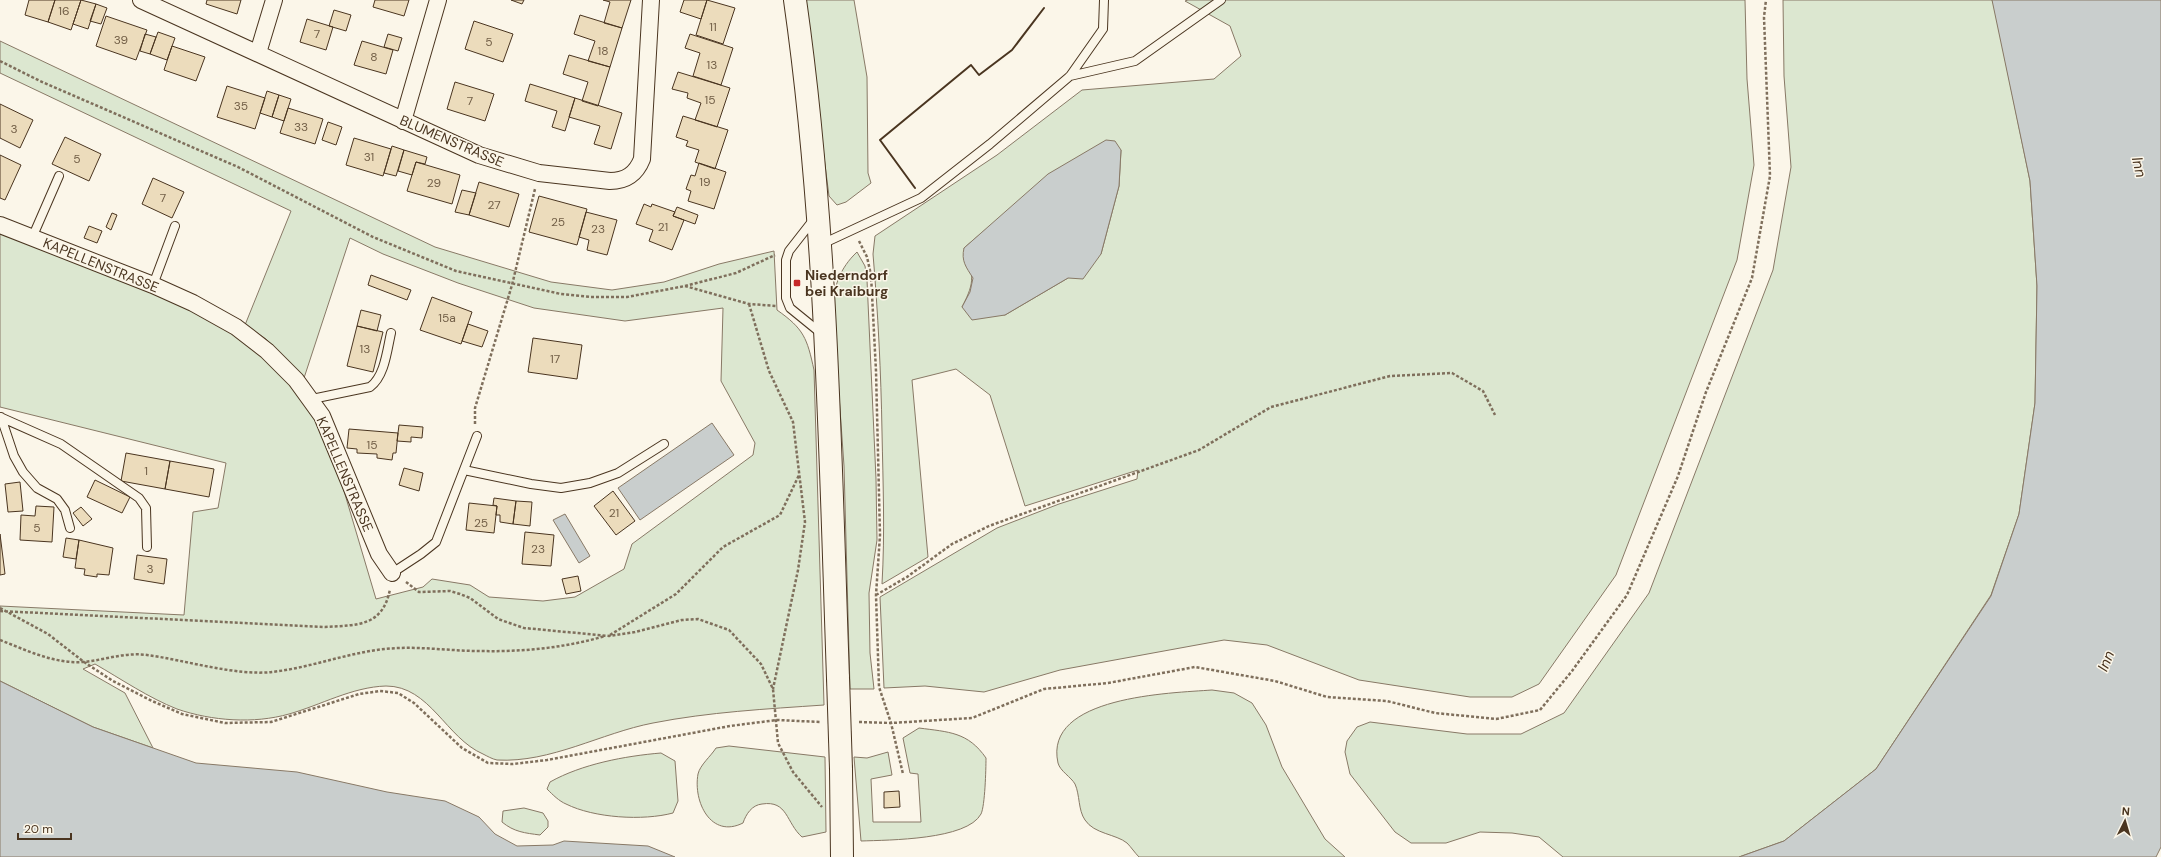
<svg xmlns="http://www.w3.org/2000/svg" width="2161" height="857" viewBox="0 0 2161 857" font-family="'DM Sans',sans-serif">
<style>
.green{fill:#dce7d0;stroke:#887966;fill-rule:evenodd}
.water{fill:#c9cecd;stroke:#887966}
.building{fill:#ecdcbc;stroke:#4a3520}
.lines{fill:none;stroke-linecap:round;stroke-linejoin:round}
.lane-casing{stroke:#4a3520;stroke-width:10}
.street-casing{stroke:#4a3520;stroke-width:18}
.secondary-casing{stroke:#4a3520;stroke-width:24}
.path{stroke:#7f6f5c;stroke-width:2.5;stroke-dasharray:3 2;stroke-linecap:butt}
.lane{stroke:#fbf6e9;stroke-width:8}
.street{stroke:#fbf6e9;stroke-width:16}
.secondary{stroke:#fbf6e9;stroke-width:22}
.secondary-bridge-casing{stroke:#4a3520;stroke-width:24;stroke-linecap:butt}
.secondary-bridge{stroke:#fbf6e9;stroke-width:22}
.wall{stroke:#4a3520;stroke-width:2}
.poi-dot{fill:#c62828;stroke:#fbf6e9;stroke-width:1.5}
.labels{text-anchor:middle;stroke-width:3;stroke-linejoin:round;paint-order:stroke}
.number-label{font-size:12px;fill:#725f47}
.street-label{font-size:14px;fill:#4a3520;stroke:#fbf6e9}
.poi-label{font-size:14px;font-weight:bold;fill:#4a3520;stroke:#fbf6e9;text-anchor:start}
.water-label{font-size:15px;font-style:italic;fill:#4a3520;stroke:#fbf6e9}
</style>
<rect width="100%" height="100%" fill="#fbf6e9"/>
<path class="green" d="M804,0H854L867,77L868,173L871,183L846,202L837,205L829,196Z
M1188,0H1745L1747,79L1754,165L1737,260L1616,575L1539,684L1512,697H1470L1359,680L1267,645L1224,640L1060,670L984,692L925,686L884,688L880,597L997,528L1059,504L1137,479L1138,470L1025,506L990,395L956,369L912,380L928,557L882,584C885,533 883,483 882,432C881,373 878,313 873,254L875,236L997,155L1082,90L1214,79L1241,56L1230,26L1185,1ZM1121,150L1119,186L1101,254L1068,278L1005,315L962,307C976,280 973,276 964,248L985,230Z
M1783,0H1992L1994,5L2030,181L2037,286L2035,403L2019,514L1991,595L1876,769L1784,841L1739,857H1563L1539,837L1512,833L1480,832L1446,843H1411L1395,832L1350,774L1345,752L1347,741L1357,727L1370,722L1467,734H1521L1564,713L1649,593L1773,270L1791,167L1784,76Z
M0,41L435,247L551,282L612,290L664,282L719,264L774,251L777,310C804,329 807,338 814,370L824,705C766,709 709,712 653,723C601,733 551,763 497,760C492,759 487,756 483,754C446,738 430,686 386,686C352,687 321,705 289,714C254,724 212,721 177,709C149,698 121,679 95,664L83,669L125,693L153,748L93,727L0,681V606L184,615L193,512L218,508L226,463L0,407V233L193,309L243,337L280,369L322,427L336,464L376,599L423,587L432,579L470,585L489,597L543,601L575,597L624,569L632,544L753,455L755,443L721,381L723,308L625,321L534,308L458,283L383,254L350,238L304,378L266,339L245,325L291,211L0,73Z
M857,252L865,266L867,280L876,479L877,540L869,593L870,653L874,689H850L844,466L833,310C833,287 840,268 857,252Z
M1212,690L1234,693L1252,703L1266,725L1282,767L1325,839L1345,857H1139C1135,853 1131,847 1127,843C1116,834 1094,834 1085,820C1078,810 1080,795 1075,784C1071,777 1060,771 1058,763C1043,696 1171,693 1212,690Z
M919,728C949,732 968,732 986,758C986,769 985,806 981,814C967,840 889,840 861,841L854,757L867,758L888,752L892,775L871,779L873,822H921L918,774L910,773L903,738Z
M729,746L825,757L826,832L802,837C786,823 788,800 762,804C752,805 746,814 743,823C711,839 693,802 698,774C700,765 711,756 716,748Z
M661,753L675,761L678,801L673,813C643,821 594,818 566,804C559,801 553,795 547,789L550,782C582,764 625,756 661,753Z
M524,808L543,813L548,821V827L540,835C525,833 514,832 502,822L503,811Z"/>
<path class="water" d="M1992,0H2161V847L2156,857H1739L1784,841L1876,769L1991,596L2019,514L2035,403L2037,286L2030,181Z
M1106,140L1115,141L1121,150L1119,186L1101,254L1083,279L1068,278L1005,315L972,320L962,307L970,292L973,278C966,267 961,261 964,248L1048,174Z
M712,423L734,455L640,520L618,488Z
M565,514L590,556L579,563L553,520Z
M0,681L93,727L196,763L297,772L387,792L445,801L479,817L495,834L517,846L553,845L564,841L648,846L675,857H0Z"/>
<path class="building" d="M29,0H55L48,22L25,15Z
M55,0H81L71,30L48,22Z
M81,0L96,4L88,29L73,24Z
M207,0H241L237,14L206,4Z
M375,0H409L404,16L373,7Z
M511,0H524L522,4Z
M603,0H631L622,28L604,23L610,2Z
M684,0H707L701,19L680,12Z
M707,0L735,8L723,44L696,35Z
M96,4L107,8L101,24L90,21Z
M334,10L351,15L346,31L329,26Z
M580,15L622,28L610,67L588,61L595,41L574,34Z
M106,16L147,30L136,60L96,46Z
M307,19L333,27L326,50L300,42Z
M474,21L513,34L503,62L465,49Z
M158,32L175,38L167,60L150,54Z
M145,34L156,37L150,54L140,51Z
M388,34L402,38L398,51L384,47Z
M690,34L733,48L721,85L693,76L700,53L685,48Z
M362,41L393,50L386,74L354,65Z
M172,46L205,57L196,81L164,70Z
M569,55L610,67L598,106L582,101L588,82L563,74Z
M678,72L730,88L717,127L695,120L701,103L687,98L688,93L672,89Z
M455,82L494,94L485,121L447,109Z
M530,84L575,98L565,131L552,127L557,111L525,101Z
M227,86L265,98L255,129L217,117Z
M267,91L279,95L272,117L260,113Z
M279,95L291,99L284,121L272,117Z
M575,98L622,113L611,149L594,144L600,126L569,117Z
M0,104L33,120L20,148L0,138Z
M288,108L323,119L315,144L280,133Z
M683,116L728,130L715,169L695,162L699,150L686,146L688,141L676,137Z
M328,122L342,127L336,145L322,140Z
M65,137L101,154L89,181L52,164Z
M354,138L391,149L383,176L346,165Z
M392,146L404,150L396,176L384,173Z
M404,150L427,157L425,164L416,162L412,175L398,171Z
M0,155L21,165L5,200L0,198Z
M416,162L460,175L452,204L407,191Z
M699,163L726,172L714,209L688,201L691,191L686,189L691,175L695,176Z
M153,178L184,192L172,218L142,204Z
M479,182L519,194L509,227L469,215Z
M462,190L476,193L469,215L455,212Z
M539,196L587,209L577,245L529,232Z
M644,204L651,207L652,204L675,212L673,216L684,220L672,250L649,241L653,230L636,224Z
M677,207L698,215L695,224L673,216Z
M586,212L617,220L607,255L587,250L589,240L579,237Z
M112,213L117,215L111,230L106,227Z
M89,226L102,231L97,243L84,238Z
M371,275L411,290L407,300L368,285Z
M432,297L472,312L461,344L420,330Z
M361,310L381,315L377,331L357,326Z
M468,324L488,331L482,347L462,341Z
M357,326L383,332L373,372L347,366Z
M533,338L582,345L577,379L528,372Z
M399,425L423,427L422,438L411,437V442L397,441Z
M349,429L398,433L396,453H393L392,460L377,458V454L357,453V449L347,448Z
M126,453L170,461L165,489L121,481Z
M170,461L214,469L209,497L165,489Z
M404,468L423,473L419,491L399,485Z
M95,480L130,497L122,513L87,497Z
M20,482L23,511L8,512L5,484Z
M613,491L635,521L616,535L594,506Z
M494,498L516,501L513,524L500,522V515H496L497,506L493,505Z
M516,501L532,502L530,526L513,524Z
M469,503L497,506L494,533L466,530Z
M36,506L54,507L52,542L20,540L21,515L35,516Z
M81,507L92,519L83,526L73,513Z
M525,532L554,535L551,566L522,564Z
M0,534L5,574L0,575Z
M66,538L79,540L76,559L63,557Z
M79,540L113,548L109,575L97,574V577L84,575L85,569L75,568Z
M137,555L167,559L164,584L134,579Z
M578,576L581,591L566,594L562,579Z
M899,791L900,807L884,808V792Z"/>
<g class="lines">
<g class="lane-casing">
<path id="lane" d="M1070,76L1135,61L1221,0
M814,219L789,251L786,260V298L790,308L822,334
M32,238L59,176
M822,244L921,198L990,144L1070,76L1103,29L1104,0
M153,285L175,226
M312,399L370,387C385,376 387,350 391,333
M0,417L61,444L139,498L146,508L147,547
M1,417L14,456L23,472L37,488L57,499L65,510L70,528
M464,470L531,484L561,488L590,483L618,473L664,444
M392,573L421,554L436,542L477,436"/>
</g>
<g class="street-casing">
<path id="street" d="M141,0L479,155L539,173L610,181C626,181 636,174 642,159L651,0
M258,53L274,0
M403,121L438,0
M0,225L153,285L193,303L236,327L267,351L296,380L322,416L379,554L392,573"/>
</g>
<g class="secondary-casing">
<path id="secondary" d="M795,0C827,224 830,452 838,678
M841,769L842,857"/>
</g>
<path class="path" d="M0,61L40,81L238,167L373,237L456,271L561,294L591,297H627L685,286L749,304L777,306
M859,241L867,257L871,275L876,371L880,535L876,595L879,687L891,723L903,774
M685,286L736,273L775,255
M749,304L769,371L793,422L805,522L798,570L773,689
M475,424V408L512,285L535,189
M406,582L419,592L450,591L460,594L470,598L498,619L524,628L609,636L635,632L682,620L698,619L729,630L761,664L773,689L778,743L793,772L822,807
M876,595L907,577L952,544L989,526L1199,450L1271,407L1390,376L1452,373L1483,391L1495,415
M0,608L48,634L84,662L113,681L152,701L182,714L225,723L271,722L359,694L380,691L398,693L414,703L462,748L488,763L513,764L547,760L730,726L777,720L820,722
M0,611L325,627C357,625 383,627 390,589
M610,635L676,594L723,547L780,515L799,475
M0,640C26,650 54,664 83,662C105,660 124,652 147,655C185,660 235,676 272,672C316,667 356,649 400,648C426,647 453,651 480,651C521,652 565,648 605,636
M859,722L891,723L972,718L1044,689L1108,683L1195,667L1275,681L1327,697L1387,701L1435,713L1496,719L1540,710L1572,671L1627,595L1678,476L1706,392L1752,278L1770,176L1764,17L1766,0"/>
<use href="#lane" class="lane"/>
<use href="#street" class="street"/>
<use href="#secondary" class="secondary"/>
<g class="secondary-bridge-casing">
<path id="secondary-bridge" d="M838,678L841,769"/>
</g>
<use href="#secondary-bridge" class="secondary-bridge"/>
<path class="wall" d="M915,188L880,140L971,65L979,75L1012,50L1044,8"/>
</g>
<rect class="poi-dot" x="793" y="279" width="8" height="8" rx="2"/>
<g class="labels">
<g class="number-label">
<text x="64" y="15">16</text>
<text x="713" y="31">11</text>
<text x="317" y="38">7</text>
<text x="121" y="44">39</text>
<text x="489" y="46">5</text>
<text x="603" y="55">18</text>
<text x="374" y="61">8</text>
<text x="712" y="69">13</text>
<text x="710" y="104">15</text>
<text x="470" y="105">7</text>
<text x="241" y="110">35</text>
<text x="301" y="131">33</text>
<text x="14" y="133">3</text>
<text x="369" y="161">31</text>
<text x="77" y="163">5</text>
<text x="705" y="186">19</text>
<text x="434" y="187">29</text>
<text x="163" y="202">7</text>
<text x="494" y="209">27</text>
<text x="558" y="226">25</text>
<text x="663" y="231">21</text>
<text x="598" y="233">23</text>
<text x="447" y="322">15a</text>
<text x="365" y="353">13</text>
<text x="555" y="363">17</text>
<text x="372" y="449">15</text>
<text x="146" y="475">1</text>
<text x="614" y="517">21</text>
<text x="481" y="527">25</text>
<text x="37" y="532">5</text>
<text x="538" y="553">23</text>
<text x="150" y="573">3</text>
</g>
<g class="street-label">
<text transform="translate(452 141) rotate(23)" y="5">BLUMENSTRASSE</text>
<text transform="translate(101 265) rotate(22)" y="5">KAPELLENSTRASSE</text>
<text transform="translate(345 474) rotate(67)" y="5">KAPELLENSTRASSE</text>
</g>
<g class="poi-label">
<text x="805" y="280">Niederndorf<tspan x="805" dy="16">bei Kraiburg</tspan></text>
</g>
<g class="water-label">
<text transform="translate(2139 167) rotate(76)" y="5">Inn</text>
<text transform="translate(2106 661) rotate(-68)" y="5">Inn</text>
</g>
</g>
<g transform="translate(2125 821) rotate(5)" stroke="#fbf6e9" stroke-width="3" paint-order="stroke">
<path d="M0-3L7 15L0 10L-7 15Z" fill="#4a3520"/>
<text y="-6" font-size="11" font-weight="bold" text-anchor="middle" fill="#4a3520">N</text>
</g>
<path d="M18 833v6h53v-6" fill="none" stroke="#4a3520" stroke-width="2"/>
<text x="24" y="833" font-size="12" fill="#4a3520" stroke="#fbf6e9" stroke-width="3" paint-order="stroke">20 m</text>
</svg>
